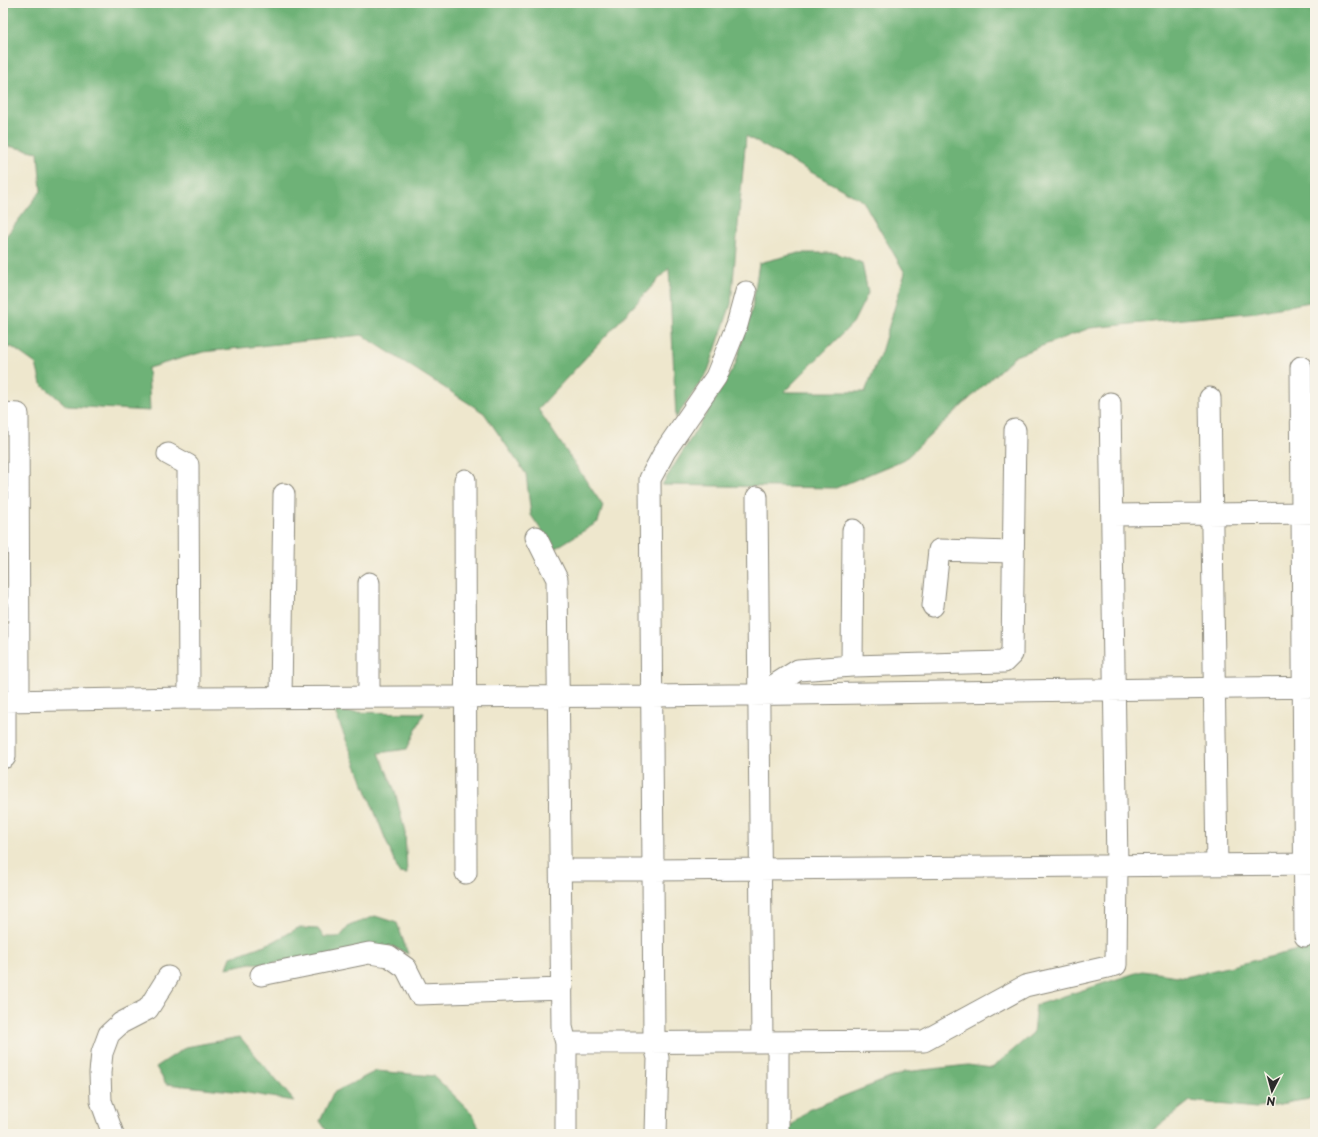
<svg xmlns="http://www.w3.org/2000/svg" width="1318" height="1137" viewBox="0 0 1318 1137" font-family="'Playpen Sans',sans-serif">
<style>
.forest{fill:#6eb277;stroke:#4c6e51}
.lines{fill:none;stroke-linecap:round;stroke-linejoin:round}
.minor-casing{stroke:#8c897c;stroke-width:23}
.minor{stroke:#fff;stroke-width:21}
</style>
<rect width="100%" height="100%" fill="#f7f3e8"/>
<filter id="ink" filterUnits="userSpaceOnUse"><feTurbulence type="fractalNoise" baseFrequency=".025" numOctaves="2"/><feDisplacementMap in="SourceGraphic" scale="8" xChannelSelector="R" yChannelSelector="G"/><feConvolveMatrix kernelMatrix="1 2 1 2 8 2 1 2 1" color-interpolation-filters="sRGB"/></filter>
<filter id="wash" filterUnits="userSpaceOnUse"><feTurbulence type="fractalNoise" baseFrequency=".012" numOctaves="4" result="noise"/><feDisplacementMap in="SourceGraphic" scale="16" xChannelSelector="R" yChannelSelector="G"/><feGaussianBlur stdDeviation="0.9" result="paint"/><feColorMatrix in="noise" values="0 0 0 0 0 0 0 0 0 0 0 0 0 0 0 0 0 1.4 0 .05"/><feComposite in="paint" operator="in"/></filter>
<g filter="url(#wash)">
<rect width="100%" height="100%" fill="#eee7cd"/>
<path class="forest" d="M3,3H1315V301L1257,312L1090,328L1015,356L905,459L836,488L662,485L711,406L735,365L752,309L759,263L799,253H836L862,263L868,293L853,323L784,392H865L881,352L905,273L863,201L746,136L731,304L708,371L676,418L669,268L538,409L603,506L598,522L554,549L531,515L526,474L484,413L362,335L203,352L148,368L150,411L67,406L41,384L36,364L12,347L3,348V240L41,191L38,152L3,145Z
M335,712L424,713L407,749L379,753L395,791L405,832L407,874L399,873Z
M375,916L397,923L408,954L391,946L266,964L251,963L227,968L231,957L273,942L298,928L318,929L324,937H340L349,926Z
M1315,946V1098L1256,1108L1190,1101L1148,1134H782L808,1110L905,1072L968,1065L992,1068L1033,1033L1036,1005L1142,971L1185,977Z
M240,1037L294,1101L242,1092L166,1084L156,1067L186,1047Z
M376,1071L434,1076L472,1113L482,1134H329L320,1121L333,1093Z"/>
</g>
<g filter="url(#ink)">
<g class="lines">
<g class="minor-casing">
<path id="minor" d="M746,292L737,325L716,377L665,451L650,479L653,870L1315,864
M1301,367L1305,936
M1210,398L1217,865
M3,413L18,414L19,700
M168,454L188,465L189,698
M465,480L466,873
M757,497L762,1042
M1112,515L1315,513
M536,537L557,579L562,1027L566,1043V1134
M369,583V697
M933,606L939,550L1013,552
M852,666L853,530
M759,695L798,670L852,666L1004,662L1012,654L1015,430
M281,697L284,494
M3,701L189,698L651,696L1315,687
M5,701V757
M561,870H653L654,1043L658,1058L656,1134
M261,975L369,953L389,956L406,968L419,994L562,989
M566,1043L924,1041L1025,986L1116,965L1117,866L1110,403
M778,1130V1042
M113,1134L101,1101L100,1073L102,1053L109,1034L121,1023L148,1009L168,977"/>
</g>
<use href="#minor" class="minor"/>
</g>
</g>
<rect width="1318" height="1137" fill="none" stroke="#f7f3e8" stroke-width="16"/>
<g transform="translate(1272 1091) rotate(186)" stroke="#f7f3e8" stroke-width="3" paint-order="stroke">
<path d="M0-3L7 15L0 10L-7 15Z" fill="#2b2b2b"/>
<text y="-6" font-size="11" font-weight="bold" text-anchor="middle" fill="#2b2b2b">N</text>
</g>
</svg>
